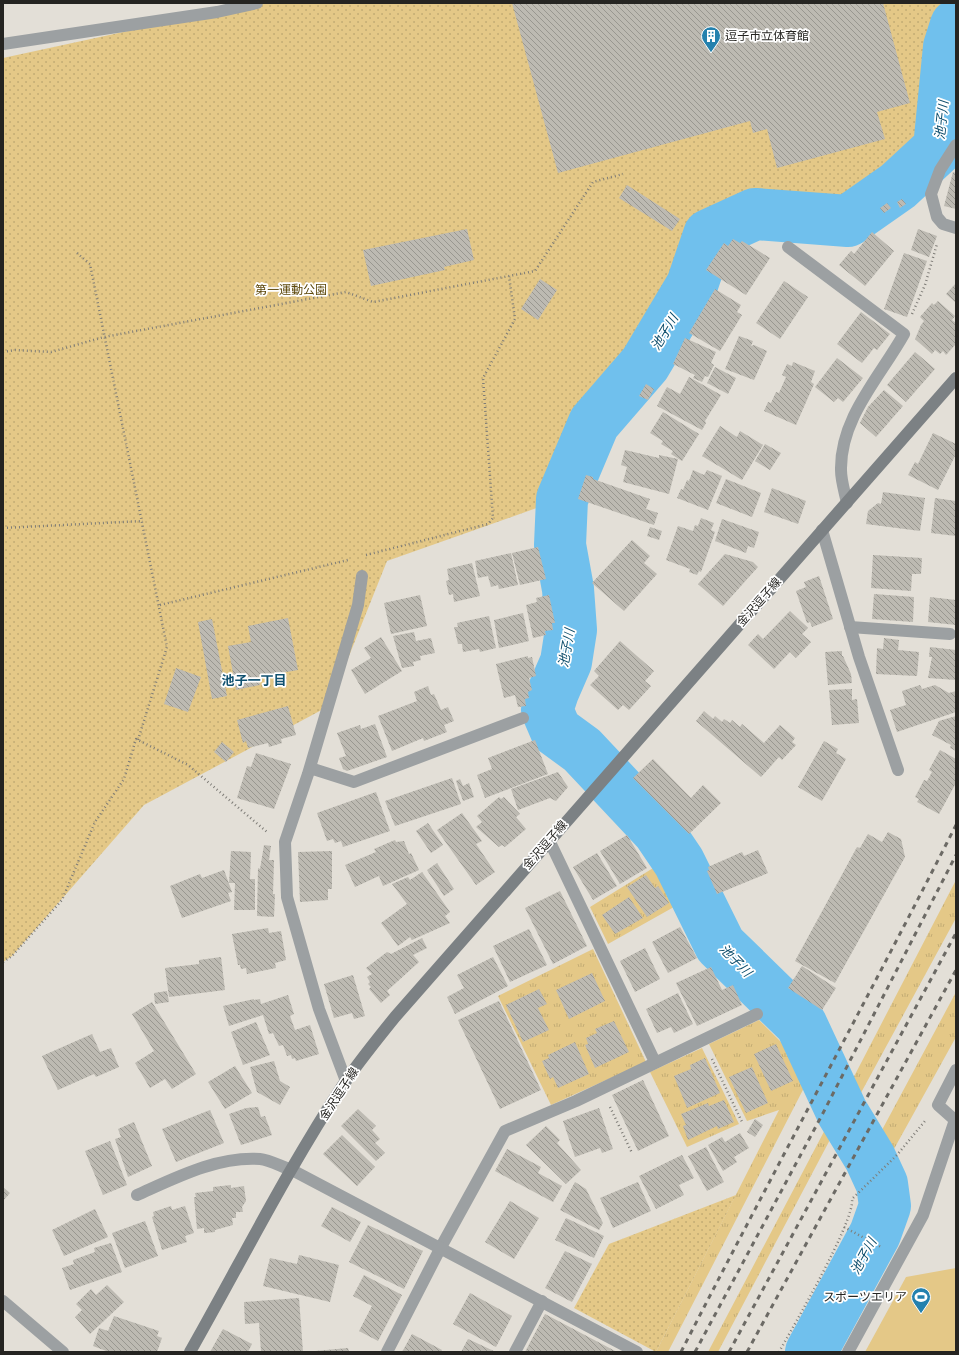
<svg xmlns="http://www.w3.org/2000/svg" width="959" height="1355" viewBox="0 0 959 1355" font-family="'Noto Sans','Noto Sans JP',sans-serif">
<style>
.grass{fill:url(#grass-tufts)}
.park{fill:url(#park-dots)}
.pitch{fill:#e4c887}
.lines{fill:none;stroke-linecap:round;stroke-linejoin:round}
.river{stroke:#70c0ed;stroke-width:52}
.building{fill:url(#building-back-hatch)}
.path{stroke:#7e7c77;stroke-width:2.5;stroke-dasharray:1 3;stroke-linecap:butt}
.service{stroke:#9ca0a2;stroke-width:12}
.minor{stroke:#9ca0a2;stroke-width:12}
.tertiary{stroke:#9ca0a2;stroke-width:12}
.secondary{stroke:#7c8184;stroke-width:12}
.rail{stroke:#6c6a65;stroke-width:3;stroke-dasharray:5 5;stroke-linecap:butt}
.labels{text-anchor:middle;stroke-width:3.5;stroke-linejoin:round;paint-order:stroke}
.poi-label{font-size:12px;fill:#252421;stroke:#fff;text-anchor:start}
.park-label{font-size:12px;fill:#5e490d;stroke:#fff}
.street-label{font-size:12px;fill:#252421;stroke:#fff}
.water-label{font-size:13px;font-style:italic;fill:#0e4e6c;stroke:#fff}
.neighbourhood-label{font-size:13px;font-weight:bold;fill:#105170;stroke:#fff}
</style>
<defs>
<pattern id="grass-tufts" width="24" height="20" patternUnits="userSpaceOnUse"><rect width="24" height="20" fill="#e4c887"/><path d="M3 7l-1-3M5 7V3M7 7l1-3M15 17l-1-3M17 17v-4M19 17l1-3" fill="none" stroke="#c3ac74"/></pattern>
<pattern id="park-dots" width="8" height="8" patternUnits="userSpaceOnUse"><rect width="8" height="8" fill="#e4c887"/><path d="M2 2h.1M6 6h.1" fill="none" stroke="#c3ac74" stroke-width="1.8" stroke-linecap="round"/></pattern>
<pattern id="building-back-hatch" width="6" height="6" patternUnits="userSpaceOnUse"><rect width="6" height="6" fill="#bdbab2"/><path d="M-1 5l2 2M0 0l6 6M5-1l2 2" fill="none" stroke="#999790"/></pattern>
</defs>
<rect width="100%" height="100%" fill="#e3dfd7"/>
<path class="grass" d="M658,865L670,881L681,903L608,944L590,907Z
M956,880V918L856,1102L847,1090Z
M593,949L646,1062L551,1105L498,996Z
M956,992V1037L894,1149L886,1157L875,1143Z
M759,1020L783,1044L807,1082L668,1352H656L779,1110L747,1121L709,1044Z
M702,1048L739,1124L687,1147L650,1072Z
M828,1124L833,1134L718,1352H708Z"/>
<path class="park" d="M257,3H956V39L939,148L848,221L755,214L709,235L562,499L387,561L329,706L144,805L12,956L3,962V58Z
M736,1195L656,1352L574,1308L609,1244Z"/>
<path class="pitch" d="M956,1268V1352H865L906,1277Z"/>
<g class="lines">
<path class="river" d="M811,1352L875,1234L885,1206L882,1184L870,1158L842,1112L801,1024L720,945L679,862L658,831L582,750L556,731L547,710L553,692L566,662L571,630L568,589L560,545L562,499L594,423L645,364L692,285L709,235L755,214L848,221L898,186L939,148L949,47L956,25"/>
</g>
<path class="building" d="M512,3H883L910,103L877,112L885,139L777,168L767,129L753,133L750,121L558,173Z
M953,172L956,173V209L944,206Z
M627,185L680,219L672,231L619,198Z
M902,199L906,204L900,208L897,202Z
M887,203L891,208L884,213L880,208Z
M467,229L474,260L444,267L445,270L371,286L363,250Z
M918,229L937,236L929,257L911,250Z
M872,232L894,251L865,286L839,265L851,251L854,254Z
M733,239L740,243L742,241L770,258L746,295L706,270L724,243L728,246Z
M904,253L927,261L907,317L884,309Z
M540,279L557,290L538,320L521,309Z
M784,281L808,297L780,339L756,323Z
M956,283V303L946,294Z
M715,289L741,305L737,312L742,315L720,351L689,333Z
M938,301L955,316L952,320L956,323V344L946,355L943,351L940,354L935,350L932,354L915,339L921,325L924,321L920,317L932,303L934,305Z
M861,312L890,334L877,350L874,348L862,363L837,344Z
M739,336L753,341L751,346L754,345L767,351L754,380L725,369Z
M685,338L716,352L711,363L714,365L708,377L705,376L702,382L693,378L695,375L673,364Z
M915,352L935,369L906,402L887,385Z
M837,358L863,378L843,402L838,398L834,402L815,387Z
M793,362L815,371L811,382L814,384L796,425L764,411L768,402L771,403L776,392L779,393L786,377L782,375L787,364L792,366Z
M715,367L736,378L728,394L707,383Z
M689,377L721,395L705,421L706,423L702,430L657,406L667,387L680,394Z
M646,384L654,389L648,400L639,396Z
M884,390L903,406L876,437L860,423L868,407Z
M663,412L699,434L682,461L671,454L673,451L661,444L663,441L650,433Z
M720,426L737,437L740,431L763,445L742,480L702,456Z
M933,433L956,444V454L938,490L908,475L915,462L918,464Z
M765,444L781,453L770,470L755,461Z
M625,450L659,458V455L678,459L669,494L623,482L627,467L621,465Z
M693,470L704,475L707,470L722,476L708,510L677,498L681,489L683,490L687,480L689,481Z
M586,475L593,477V479L650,499L646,509L658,513L654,525L578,499Z
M726,479L761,493L752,517L716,503Z
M772,488L806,501L798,524L764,512Z
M883,492L925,498L920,531L866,524L868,511L878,503L881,504Z
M935,498L956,501V536L931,533Z
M701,518L714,523L711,530L715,532L701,572L699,571L697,575L689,572L690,569L666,560L678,526L693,531L695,525L698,526Z
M722,519L759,532L754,548L748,546L746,553L715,541Z
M650,527L662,531L659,540L647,536Z
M632,540L650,556L644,563L657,574L624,611L592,583Z
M538,547L546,579L520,585L512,553Z
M511,553L518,585L499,589L498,585L491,587L488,576L478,578L475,561Z
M725,554L753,562L758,567L723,606L698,584Z
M873,555L922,558L921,574H912L911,591L871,588Z
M472,563L480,596L454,602L453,594L449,595L446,581L449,580L447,569Z
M819,576L833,619L812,627L810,622L807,623L796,591L806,587L804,582Z
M874,594L914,597L913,622L872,619Z
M420,595L427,626L391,634L384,603Z
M549,595L555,623H552L553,630L545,631L546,635L533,638L526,605L537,602L536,598Z
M930,597L956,600V625L928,622Z
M790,611L808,628L802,634L811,642L796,658L790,652L774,669L748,645L758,634L763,639Z
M523,613L529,641L499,648L494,620Z
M489,616L496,648L480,652L479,649L463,652L462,644H458L454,627H458L457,623Z
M288,618L298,670L258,677L260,685L236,690L228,646L251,642L248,626Z
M212,619L227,696L212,699L198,622Z
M414,632L416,641L431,638L435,653L420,656L421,660L413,662L414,666L402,668L393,636Z
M381,637L402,671L365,694L351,670L371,658L364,648Z
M884,638L899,640L898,650L919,652L917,676L876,674L877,648L883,649Z
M620,641L654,671L645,681L651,686L629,710L623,705L618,710L590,685L599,676L594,671Z
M930,647L956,650V680L928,678L932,657H929Z
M842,651V656H843L851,674L852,683L828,685L825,652Z
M528,656V658L532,657L536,676L529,678L532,690L528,692L529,698L525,699L526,706L518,707L515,695L504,698L496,664Z
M176,668L201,677L188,712L164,704Z
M920,685L922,689L935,685L949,693L956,691V712L897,732L890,710L906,705L902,691Z
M428,686L431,695L434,694L441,710L448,707L454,721L444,725L447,732L424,741L423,738L392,751L378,716L417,701L414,692Z
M852,689V700L857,699L859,723L832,725L829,690Z
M288,706L296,735L281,739L282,743L269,747L268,743L248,748L246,741L243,743L237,720Z
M704,711L713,719L715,716L722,722L724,719L730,723L732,720L740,727L742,724L764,743L780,725L795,738L792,742L796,745L782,760L779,757L761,777L696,721Z
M956,716V751L950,748L951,745L932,735L939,721Z
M375,724L387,757L347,771L343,769L339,758L346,756L337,733L360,725L361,729Z
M535,740L548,774L485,798L477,775L492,769L488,758Z
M824,741L838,749L836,753L846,759L822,801L798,787Z
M222,742L234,752L226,762L214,752Z
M940,750L956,759V783L939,814L917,802L919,799L915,797L924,780L927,781L932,772L929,770Z
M256,753L291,764L274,809L237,798L247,766L251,767Z
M653,759L691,798L703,785L721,803L689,834L633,778Z
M558,772L568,787L556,801L550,798L518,810L511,789Z
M452,778L461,804L395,826L385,801Z
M460,779L463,786L469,783L474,797L463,801L456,781Z
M376,792L390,831L343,847L341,841L335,843L333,839L327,841L317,813Z
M499,797L501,799L504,797L520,814L516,817L526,829L505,847L502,845L499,847L476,827L482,822L477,816Z
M462,813L482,841L476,844L495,872L476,885L437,830Z
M428,823L443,845L431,853L416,831Z
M888,832L901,839L905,857L835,983L795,961L857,847L860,848L868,834L882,842Z
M627,835L647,868L620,884L600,851Z
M395,840L396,842L404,841L409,854L411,853L419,870L383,886L379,876L355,887L345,865L376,852L374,849Z
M264,845L271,846L269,860H274L273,894H275L274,917L257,916L258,868L260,869Z
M758,850L768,873L717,894L707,871L709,870L708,867L742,852L744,856Z
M231,851L251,852L250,879H255V910H234L235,883H229Z
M332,851V889H328V900L300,902L298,852Z
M597,853L617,886L593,900L573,867Z
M437,863L454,889L444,896L427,870Z
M224,870L232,892L228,893L231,901L182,918L170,886L200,874L202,878Z
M422,872L450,912L445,916L450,923L412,940L410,937L398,946L381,923L407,904L392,884L408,877L410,880Z
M646,875L655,888L658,886L669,903L647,917L627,887Z
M560,891L587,946L553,964L525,908Z
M629,897L643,918L615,934L602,915Z
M680,927L697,958L668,973L652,942Z
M268,928L269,933L281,931L286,960L275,963L276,968L247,974L246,968L241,969L240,965H238L232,934Z
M529,929L547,965L510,982L493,946Z
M422,938L427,948L413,955L419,962L387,991L390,995L381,1003L369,989L371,987L368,984L370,982L367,977L372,974L366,968L387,952L391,954Z
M645,948L660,979L635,992L620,961Z
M221,957L225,990L169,997L165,968L199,964V960Z
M493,957L508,986L455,1014L447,997L464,988L457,975Z
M802,966L836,988L822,1010L788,988Z
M711,967L722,990L733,985L742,1005L697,1026L676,983Z
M592,973L605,1001L569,1019L556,990Z
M353,975L365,1016L354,1019L352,1013L334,1018L324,984Z
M539,989L547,1004L538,1008L549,1030L523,1042L506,1005Z
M167,991L169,1002L155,1004L154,993Z
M678,993L693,1024L674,1033L671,1027L657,1033L646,1009Z
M288,995L294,1014L290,1016L295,1030L310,1025L319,1054L296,1061L295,1058L292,1059L291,1055L287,1056L283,1045L279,1046L273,1033L269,1034L263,1015L229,1026L223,1006L254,999V1000L260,999L261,1004Z
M499,1001L541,1090L500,1109L458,1020Z
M152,1002L196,1074L172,1089L165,1079L150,1088L135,1063L154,1051L132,1014Z
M614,1021L629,1052L595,1068L585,1045L588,1044L586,1038L597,1033L595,1029Z
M256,1022L270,1055L243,1065L231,1032Z
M92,1034L100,1052L111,1048L119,1067L96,1077L94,1074L58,1090L42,1056Z
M575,1042L589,1074L558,1088L553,1077L550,1079L542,1061L549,1058L548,1055Z
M776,1044L793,1081L771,1091L754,1054Z
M705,1058L720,1093L687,1108L674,1076L691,1069L690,1065Z
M274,1061L280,1081L290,1087L280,1105L257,1092L250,1067Z
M235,1066L252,1093L225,1109L208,1082Z
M752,1067L768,1103L746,1113L729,1077Z
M643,1080L669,1136L638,1151L612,1095Z
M724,1100L734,1122L718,1129L717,1126L688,1140L683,1126L686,1125L681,1114L708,1103L709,1106Z
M258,1107L261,1117L265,1116L272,1135L241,1145L229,1114L246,1108Z
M599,1108L613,1149L602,1153L600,1148L575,1157L563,1121Z
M358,1109L376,1126L372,1130L380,1139L375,1143L385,1153L376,1161L341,1126Z
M210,1110L224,1143L176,1162L162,1129Z
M755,1119L763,1125L755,1137L747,1132Z
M134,1122L152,1166L128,1177L115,1139L121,1137L118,1129Z
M546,1126L560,1140L557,1143L581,1170L566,1184L526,1145Z
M740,1133L749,1148L734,1157L737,1162L723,1171L708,1145L722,1137L725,1142Z
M342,1135L375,1167L357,1186L323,1154Z
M110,1141L127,1185L103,1195L85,1151Z
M706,1147L724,1182L707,1191L688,1156Z
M507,1149L541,1167L538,1173L562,1186L553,1202L495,1171Z
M682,1155L694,1178L679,1185L684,1195L656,1209L639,1176Z
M575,1182L586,1189L603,1223L599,1230L560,1210Z
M638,1182L651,1211L613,1228L600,1198Z
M231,1185V1188L244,1186L246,1201L242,1207L243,1212H236V1218H232L233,1225L215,1230V1232L204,1233V1228L197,1229L194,1197H196L195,1193L213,1191V1187Z
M3,1187L10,1193L3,1201Z
M510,1201L539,1218L514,1259L485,1242Z
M171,1206L172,1210L185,1206L194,1233L185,1236L187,1242L162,1250L152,1217L154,1216L153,1212Z
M332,1207L361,1222L350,1242L321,1226Z
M95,1209L108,1237L64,1256L52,1230Z
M566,1218L604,1236L594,1258L555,1240Z
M145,1221L158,1256L125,1268L112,1233Z
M368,1225L423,1251L404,1289L349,1262Z
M111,1243L122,1272L70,1290L62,1268L74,1264L73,1260L95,1252L94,1248Z
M565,1251L592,1264L572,1302L545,1288Z
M299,1255L339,1265L330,1302L263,1286L270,1258L297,1264Z
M364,1275L402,1295L378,1341L359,1331L372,1306L353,1296Z
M107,1285L124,1302L90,1334L75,1317L82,1310L76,1304L91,1289L96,1295Z
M470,1293L512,1316L496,1347L453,1324Z
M299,1298L303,1352H261L259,1323L245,1324L244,1302Z
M545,1314L617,1352H525Z
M114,1316L159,1331L157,1336L162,1338L157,1352H109L93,1346L99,1328L108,1331Z
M223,1329L252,1344L248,1352H210Z
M412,1334L442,1350L441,1352H402Z
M468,1339L496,1352H461Z
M348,1348L349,1352H315V1351Z"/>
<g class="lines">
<path class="path" d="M77,253L90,264L167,647L138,740
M912,314L925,285L937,244
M3,352L15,350L51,352L104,337L346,292L373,302L535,271L593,182L623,174
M3,528L143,521
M366,555L488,524L493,518L483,378L515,319L509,276
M160,605L348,560
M3,962L12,956L62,900L95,822L124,779L136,739L188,765L267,832
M712,1059L742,1122
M610,1107L632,1153
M844,1227L881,1247
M779,1352C793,1327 855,1221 852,1199L897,1155L925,1121"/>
<path class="service" d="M956,145L940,170L931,194L937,217L943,224L956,228
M788,247L904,334C880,377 840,418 841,470C841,481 845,493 847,503
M850,627L950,634
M549,840L655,1062
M956,1070L938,1105L956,1121
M137,1195C175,1178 217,1156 260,1159C270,1160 282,1167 292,1170
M387,1352L441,1247L505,1131L576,1101L757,1014
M515,1352L542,1301
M848,1352L923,1215L955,1120"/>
<path class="minor" d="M822,530L859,657L898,770
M310,768L354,782L523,718
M346,1081L319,1009L287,897L285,842L308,774L358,605L362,576
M292,1170L637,1352"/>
<path class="tertiary" d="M3,44L217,12L257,3
M3,1301L63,1352"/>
<path class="secondary" d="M190,1352C241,1262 288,1168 345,1082C361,1059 378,1038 395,1017L956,378"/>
<path class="rail" d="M681,1352C771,1176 866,1002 956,825
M695,1352L822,1115L956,855
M729,1352L956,933
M747,1352L956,970"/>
</g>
<defs>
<g id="building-pin" transform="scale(1)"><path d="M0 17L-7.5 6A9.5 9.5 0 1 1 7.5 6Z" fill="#2481ae" stroke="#fff"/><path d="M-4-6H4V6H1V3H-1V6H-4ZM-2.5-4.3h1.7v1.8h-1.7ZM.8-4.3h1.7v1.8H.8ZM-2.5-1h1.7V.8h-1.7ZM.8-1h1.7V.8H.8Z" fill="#fff"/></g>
<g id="stadium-pin" transform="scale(1)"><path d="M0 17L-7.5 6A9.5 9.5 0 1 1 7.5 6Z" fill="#2481ae" stroke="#fff"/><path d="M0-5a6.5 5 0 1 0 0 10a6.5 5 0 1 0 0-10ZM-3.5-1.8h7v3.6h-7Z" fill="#fff"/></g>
</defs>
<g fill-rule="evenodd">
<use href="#building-pin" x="711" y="36"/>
<use href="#stadium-pin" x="921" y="1297"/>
</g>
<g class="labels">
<g class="poi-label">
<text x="725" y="40">逗子市立体育館</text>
<text x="907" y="1301" text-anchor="end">スポーツエリア</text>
</g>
<g class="park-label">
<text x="291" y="294">第一運動公園</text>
</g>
<g class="street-label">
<text transform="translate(759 602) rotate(-49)" y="4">金沢逗子線</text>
<text transform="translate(545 845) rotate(-49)" y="4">金沢逗子線</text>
<text transform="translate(339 1094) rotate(-57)" y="4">金沢逗子線</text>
</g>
<g class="water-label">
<text transform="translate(941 120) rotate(-84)" y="5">池子川</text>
<text transform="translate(664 332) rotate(-59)" y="5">池子川</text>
<text transform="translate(566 648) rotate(-80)" y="5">池子川</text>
<text transform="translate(736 960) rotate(46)" y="5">池子川</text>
<text transform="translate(863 1256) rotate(-61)" y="5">池子川</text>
</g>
<g class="neighbourhood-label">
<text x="254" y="685">池子一丁目</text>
</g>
</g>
<rect width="959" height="1355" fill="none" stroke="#252421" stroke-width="8"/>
</svg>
